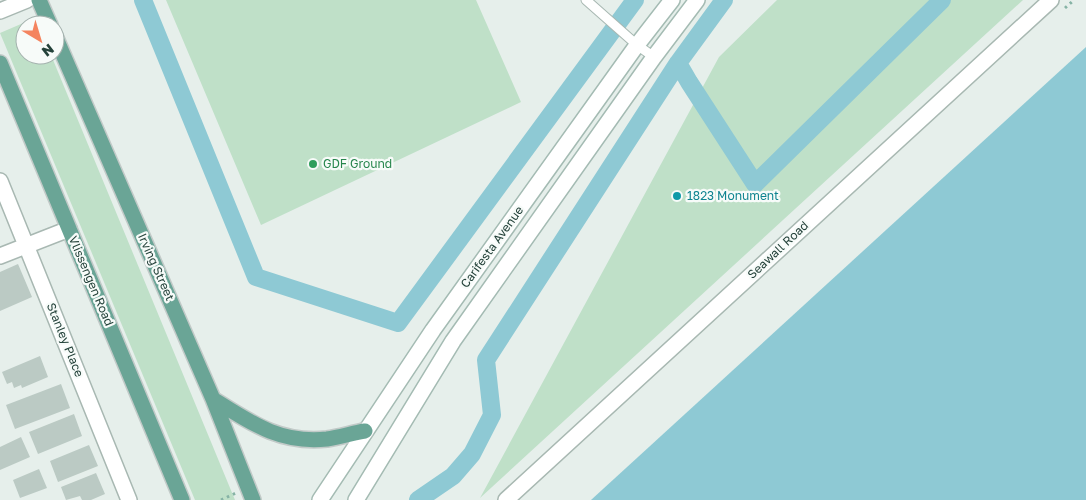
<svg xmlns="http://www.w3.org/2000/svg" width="1086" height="500" viewBox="0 0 1086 500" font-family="'Golos Text',sans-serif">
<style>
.green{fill:#bfe0c8}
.water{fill:#8ec9d4}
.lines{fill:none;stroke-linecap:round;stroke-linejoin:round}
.canal{stroke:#8ec9d4;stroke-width:18}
.building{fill:#bbcac4}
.service-casing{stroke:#a8b8b2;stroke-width:11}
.minor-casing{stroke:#a8b8b2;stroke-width:18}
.tertiary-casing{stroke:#a8b8b2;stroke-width:18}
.secondary-casing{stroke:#a4bbb3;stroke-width:18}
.primary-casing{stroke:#c2cac8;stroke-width:18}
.path{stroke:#86b3a5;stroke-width:3;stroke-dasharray:2.5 4;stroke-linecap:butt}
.service{stroke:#fff;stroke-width:9}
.minor{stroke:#fff;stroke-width:15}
.tertiary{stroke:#fff;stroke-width:15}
.secondary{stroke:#fff;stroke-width:15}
.primary{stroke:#6aa596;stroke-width:15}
.leisure-dot{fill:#2e9e5b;stroke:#f7fbf9;stroke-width:2}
.culture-dot{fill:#0f9aa8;stroke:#f7fbf9;stroke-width:2}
.labels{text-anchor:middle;stroke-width:4.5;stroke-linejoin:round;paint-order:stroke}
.leisure-label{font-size:12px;fill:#27864d;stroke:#f7fbf9;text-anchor:start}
.culture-label{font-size:12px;fill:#0d838f;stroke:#f7fbf9;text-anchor:start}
.street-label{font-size:12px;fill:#24423a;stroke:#f7fbf9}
</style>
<rect width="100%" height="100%" fill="#e6efeb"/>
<path class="green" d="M166,0H476L521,102L261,225Z
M777,0H1023L480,498L719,57Z
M35,18L38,25H25V55H51L235,500H195L0,33Z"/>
<path class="water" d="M1086,47V500H591Z"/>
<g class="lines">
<path class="canal" d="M143,0L256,277L398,323L635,0
M678,63L689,82L755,184L942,0
M418,500L453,476L472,454L492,415L486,360L678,63L724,0"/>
</g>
<path class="building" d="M18,264L32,297L0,311V272Z
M40,356L48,377L22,388L21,385L14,388L12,382L7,384L2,372Z
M61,384L70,408L15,429L6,405Z
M74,414L82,436L38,454L29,432Z
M21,437L30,457L0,470V447Z
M89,445L98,466L58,482L50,461Z
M39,469L47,488L20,498L13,480Z
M96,473L105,494L91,500H82L80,496L66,500L61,487Z"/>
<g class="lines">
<g class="service-casing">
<path id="service" d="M586,0L637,45L654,57"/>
</g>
<g class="minor-casing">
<path id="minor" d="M0,181L129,500
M0,256L69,229"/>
</g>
<g class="tertiary-casing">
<path id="tertiary" d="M0,11L27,0
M506,500L1051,0"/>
</g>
<g class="secondary-casing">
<path id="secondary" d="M320,500L433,330L637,45L672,0
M356,500L453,341L654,57L697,0"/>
</g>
<g class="primary-casing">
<path id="primary" d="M39,0L50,25
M55,36L213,399L253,500
M0,63L182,500
M213,399C251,423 280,444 327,439C340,437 353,433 365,431"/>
</g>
<path class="path" d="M1065,8L1074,0
M221,500L236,493"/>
<use href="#service" class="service"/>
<use href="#minor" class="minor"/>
<use href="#tertiary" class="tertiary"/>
<use href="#secondary" class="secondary"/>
<use href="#primary" class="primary"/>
</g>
<circle class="leisure-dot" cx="313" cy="164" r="5"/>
<circle class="culture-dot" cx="677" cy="196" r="5"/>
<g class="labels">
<g class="leisure-label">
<text x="323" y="168">GDF Ground</text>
</g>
<g class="culture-label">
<text x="687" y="200">1823 Monument</text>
</g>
<g class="street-label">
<text transform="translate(492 247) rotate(-54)" y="4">Carifesta Avenue</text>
<text transform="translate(778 250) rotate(-43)" y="4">Seawall Road</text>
<text transform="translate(156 267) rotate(66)" y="4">Irving Street</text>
<text transform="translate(91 281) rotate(67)" y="4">Vlissengen Road</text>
<text transform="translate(65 340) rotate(68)" y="4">Stanley Place</text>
</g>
</g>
<g transform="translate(40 40) rotate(142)"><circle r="24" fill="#f7fbf9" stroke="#a3b1ad"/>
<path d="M0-4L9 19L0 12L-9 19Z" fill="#f4845f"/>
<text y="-8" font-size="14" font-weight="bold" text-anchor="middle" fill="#24423a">N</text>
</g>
</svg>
